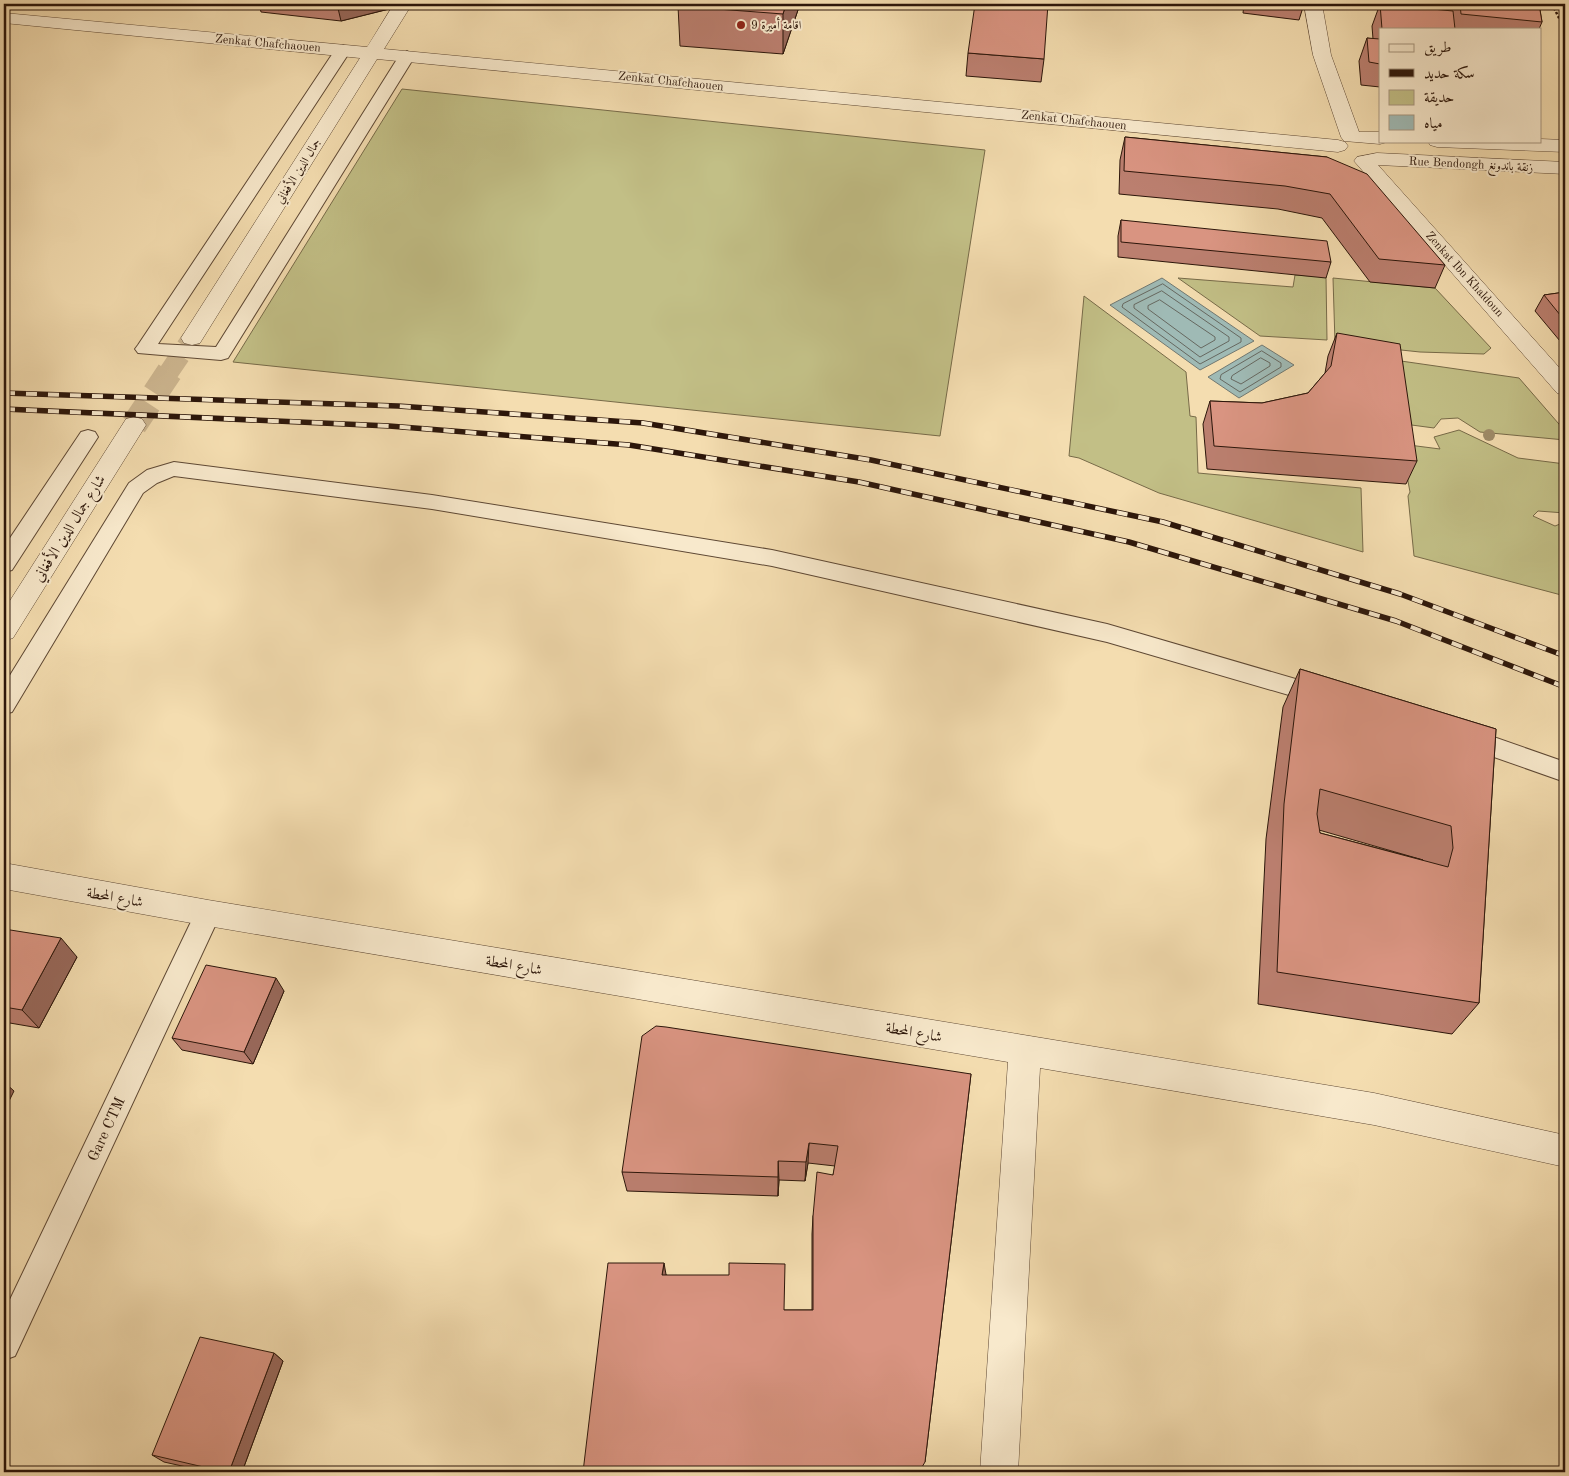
<svg xmlns="http://www.w3.org/2000/svg" width="1569" height="1476" viewBox="0 0 1569 1476" font-family="'Old Standard TT',Amiri,serif">
<style>
.green{fill:#c2bf86;stroke:#776a48}
.water{fill:#9fbab5;stroke:#717871}
.lines{fill:none;stroke-linecap:round;stroke-linejoin:round}
.shore{stroke:#666860;stroke-width:1}
.street-tunnel-far1{stroke:#ccb58f;stroke-width:20;stroke-dasharray:20 10;stroke-linecap:butt}
.street-tunnel{stroke:#ccb58f;stroke-width:26;stroke-dasharray:26 12;stroke-linecap:butt}
.lane-casing{stroke:#5e4834;stroke-width:2}
.street-casing{stroke:#5e4834;stroke-width:1}
.path{stroke:#2c160a;stroke-width:2.5;stroke-dasharray:2.5 2;stroke-linecap:butt}
.lane{fill:#f8e9cc;fill-rule:evenodd}
.street{fill:#f8e9cc;fill-rule:evenodd}
.rail-casing{stroke:#2c160a;stroke-width:5.5}
.rail{stroke:#f8e9cc;stroke-width:4;stroke-dasharray:11;stroke-linecap:butt}
.tree{fill:#9f8c69}
.wall{fill:#bb7f6f;stroke:#2c160a;fill-rule:evenodd}
.shaded-wall{fill:#98685a;stroke:#2c160a}
.building{fill:#d99481;stroke:#2c160a;fill-rule:evenodd}
.poi-dot{fill:#8f2418;stroke:#f8e9cc;stroke-width:2}
.labels{text-anchor:middle;stroke-width:4;stroke-linejoin:round;paint-order:stroke}
.far-poi-label{font-size:12px;fill:#2c160a;stroke:#f8e9cc;text-anchor:start}
.far-street-label{font-size:12px;fill:#2c160a;stroke:#f8e9cc}
.street-label{font-size:15px;fill:#2c160a;stroke:#f8e9cc}
</style>
<rect width="100%" height="100%" fill="#f4ddb0"/>
<filter id="stains"><feTurbulence type="fractalNoise" baseFrequency=".004" numOctaves="4"/><feColorMatrix values="0 0 0 0 .2 0 0 0 0 .09 0 0 0 0 .02 0 0 0 .5 -.17"/></filter>
<radialGradient id="worn" r=".72"><stop offset=".6" stop-color="#630" stop-opacity="0"/><stop offset="1" stop-color="#630" stop-opacity=".3"/></radialGradient>
<path class="green" d="M402,89L985,150L940,436L233,362Z
M1295,275L1326,277L1327,340L1260,336L1178,278L1293,287Z
M1333,278L1435,288L1491,348L1484,354L1420,352L1335,343Z
M1084,296L1186,372L1190,416L1196,417L1198,473L1361,488L1363,552L1159,493L1079,458L1069,456Z
M1394,360L1519,378L1565,431V440L1480,432L1458,418L1441,419L1434,428L1404,424Z
M1459,430L1518,458L1565,464V513L1538,511L1533,516L1555,526L1565,522V596L1414,556L1408,496L1410,492L1401,444L1440,449L1434,437Z"/>
<path class="water" d="M1162,278L1254,341L1200,370L1110,305Z
M1262,345L1294,365L1239,398L1208,377Z"/>
<g class="lines">
<path class="shore" d="M1163,284L1241,338V342L1200,364L1122,307L1123,304Z
M1162,291L1229,337V341L1200,357L1134,308V305Z
M1160,300L1215,337V340L1201,348L1148,309V306Z
M1262,351L1281,363V367L1240,392L1220,379L1221,375Z
M1261,358L1270,363V366L1241,384L1231,379L1232,376Z"/>
<path class="street-tunnel-far1" d="M169,372L192,338"/>
<path class="street-tunnel" d="M134,425L170,371"/>
<g class="lane-casing">
<path id="lane" d="M343,45L351,50L158,344L216,347L399,56L407,51L415,56L228,358L221,360L138,353L135,349L138,345L335,50Z
M88,430L95,432L98,437L12,570L4,572V547L81,432Z
M174,462L432,495L772,550L1107,624L1323,687L1331,689L1335,696L1331,703L1323,705L1107,642L772,566L432,509L174,476L157,483L143,493L12,712L4,714V685L129,483L147,470Z
M1465,727L1565,762V782L1457,744L1453,737L1457,730Z
M208,902L217,905L221,913L15,1356L4,1360V1312L199,905Z"/>
</g>
<g class="street-casing">
<path id="street" d="M394,4H412L384,49L1338,140L1345,142L1348,146L1345,150L1338,152L377,59L200,343L192,345L184,343L181,338L360,58L4,23V13L367,47Z
M1304,4H1322L1331,55L1359,132H1380V141L1387,142L1380,144L1344,141L1341,137L1313,55Z
M1540,139L1565,140V152L1437,147L1430,145L1428,141H1540Z
M1377,153L1565,162V174L1378,165L1565,374V396L1557,393L1354,161L1357,157Z
M134,417L142,419L146,425L13,638L4,641V610L126,419Z
M4,863L208,900L1374,1093L1565,1135V1167L1374,1125L1040,1068L1018,1472H980L1008,1062L208,926L4,889Z"/>
</g>
<path class="path" d="M1552,4L1565,30"/>
<use href="#lane" class="lane"/>
<use href="#street" class="street"/>
<g class="rail-casing">
<path id="rail" d="M4,393L398,406L643,423L871,460L1163,522L1400,594L1565,656
M4,409L389,426L629,445L859,482L1129,542L1396,621L1565,687"/>
</g>
<use href="#rail" class="rail"/>
</g>
<circle class="tree" cx="1489" cy="435" r="6"/>
<path class="wall" d="M259,4H396L393,8L341,21L261,12Z
M679,4H800L783,54L680,46L678,6Z
M1244,4H1304L1299,20L1243,13Z
M1380,4L1440,10L1439,4H1539L1542,22L1539,29H1380V87L1361,85L1359,61L1367,38L1373,39L1372,26Z
M968,53L1044,59L1041,82L966,76Z
M1125,137L1327,157L1445,265L1435,288L1370,282L1322,218L1278,209L1119,194L1120,160Z
M1121,220L1331,262L1326,278L1118,257V236Z
M1565,292V347L1535,311L1544,295Z
M1337,333L1417,461L1406,484L1207,469L1203,424L1210,401L1262,403L1308,393L1325,373L1328,356Z
M1300,669L1496,729L1479,1003L1452,1034L1258,1004L1266,839L1283,707ZM1319,830L1423,860L1320,833Z
M4,929L77,957L39,1028L4,1022Z
M284,991L253,1064L182,1050L172,1038Z
M971,1074L925,1462L666,1275L784,1310H812V1234L813,1216L833,1175L835,1166L808,1163L805,1181L779,1180L778,1196L627,1191L622,1172Z
M274,1353L283,1361L242,1472H209L164,1462L152,1455Z"/>
<path class="shaded-wall" d="M337,4H396L393,8L341,21Z
M786,4H800L783,54V14Z
M61,938L77,957L39,1028L22,1010Z
M276,978L284,991L253,1064L244,1052Z
M4,1082L14,1091L4,1111Z
M809,1143L808,1163L805,1181L806,1162Z
M778,1161L779,1180L778,1196Z
M664,1263L667,1280L662,1275Z
M274,1353L283,1361L242,1472H229Z"/>
<path class="building" d="M679,4H786L783,14L678,6Z
M975,4H1048L1044,59L968,53Z
M1380,4L1453,11L1455,29H1382Z
M1460,4H1539L1542,22L1461,14Z
M1367,38L1380,39V64L1369,62Z
M1125,137L1327,157L1367,174L1445,265L1379,259L1330,194L1285,186L1124,171Z
M1121,220L1327,241L1331,262L1121,242Z
M1565,292V321L1544,295Z
M1337,333L1400,344L1417,461L1214,446L1210,401L1262,403L1308,393L1331,366Z
M1300,669L1496,729L1479,1003L1277,972L1284,804ZM1320,789L1451,826L1453,848L1448,867L1320,833L1317,814Z
M4,929L61,938L22,1010L4,1007Z
M206,965L276,978L244,1052L172,1038Z
M656,1026L666,1027L971,1074L925,1462L919,1472H583L608,1263H664L662,1275H729V1263L785,1264L784,1310H813V1216L817,1172L833,1175L838,1146L809,1143L806,1162L778,1161V1177L622,1172L642,1036Z
M200,1337L274,1353L229,1472H225L152,1455Z"/>
<circle class="poi-dot" cx="741" cy="25" r="5"/>
<g class="labels">
<g class="far-poi-label">
<text x="751" y="29">اقامة أميرة 9</text>
</g>
<g class="far-street-label">
<text transform="translate(268 43) rotate(5)" y="4">Zenkat Chafchaouen</text>
<text transform="translate(671 81) rotate(6)" y="4">Zenkat Chafchaouen</text>
<text transform="translate(1074 120) rotate(6)" y="4">Zenkat Chafchaouen</text>
<text transform="translate(1471 164) rotate(3)" y="4">Rue Bendongh زنقة باندونغ</text>
<text transform="translate(298 171) rotate(-58)" y="4">جمال الدين الأفغاني</text>
<text transform="translate(1465 274) rotate(48)" y="4">Zenkat Ibn Khaldoun</text>
</g>
<g class="street-label">
<text transform="translate(69 528) rotate(-58)" y="5">شارع جمال الدين الأفغاني</text>
<text transform="translate(115 897) rotate(10)" y="5">شارع المحطة</text>
<text transform="translate(514 965) rotate(10)" y="5">شارع المحطة</text>
<text transform="translate(914 1032) rotate(10)" y="5">شارع المحطة</text>
<text transform="translate(106 1129) rotate(-65)" y="5">Gare CTM</text>
</g>
</g>
<rect width="1569" height="1476" fill="none" stroke="#f4ddb0" stroke-width="20"/>
<rect x="5" y="5" width="1559" height="1466" fill="none" stroke="#2c160a" stroke-width="2.5"/>
<rect x="10" y="10" width="1549" height="1456" fill="none" stroke="#2c160a"/>
<rect x="1379" y="28" width="162" height="115" fill="#f8e9cc" stroke="#a6957e"/>
<rect x="1389" y="44" width="25" height="8" fill="#f8e9cc" stroke="#a6957e"/>
<text x="1424" y="52" font-size="15" fill="#2c160a">طريق</text>
<rect x="1389" y="69" width="25" height="8" fill="#2c160a" stroke="#a6957e"/>
<text x="1424" y="78" font-size="15" fill="#2c160a">سكة حديد</text>
<rect x="1389" y="90" width="25" height="15" fill="#c2bf86" stroke="#a6957e"/>
<text x="1424" y="102" font-size="15" fill="#2c160a">حديقة</text>
<rect x="1389" y="115" width="25" height="15" fill="#9fbab5" stroke="#a6957e"/>
<text x="1424" y="128" font-size="15" fill="#2c160a">مياه</text>
<rect width="100%" height="100%" filter="url(#stains)"/>
<rect width="100%" height="100%" fill="url(#worn)"/>
</svg>
